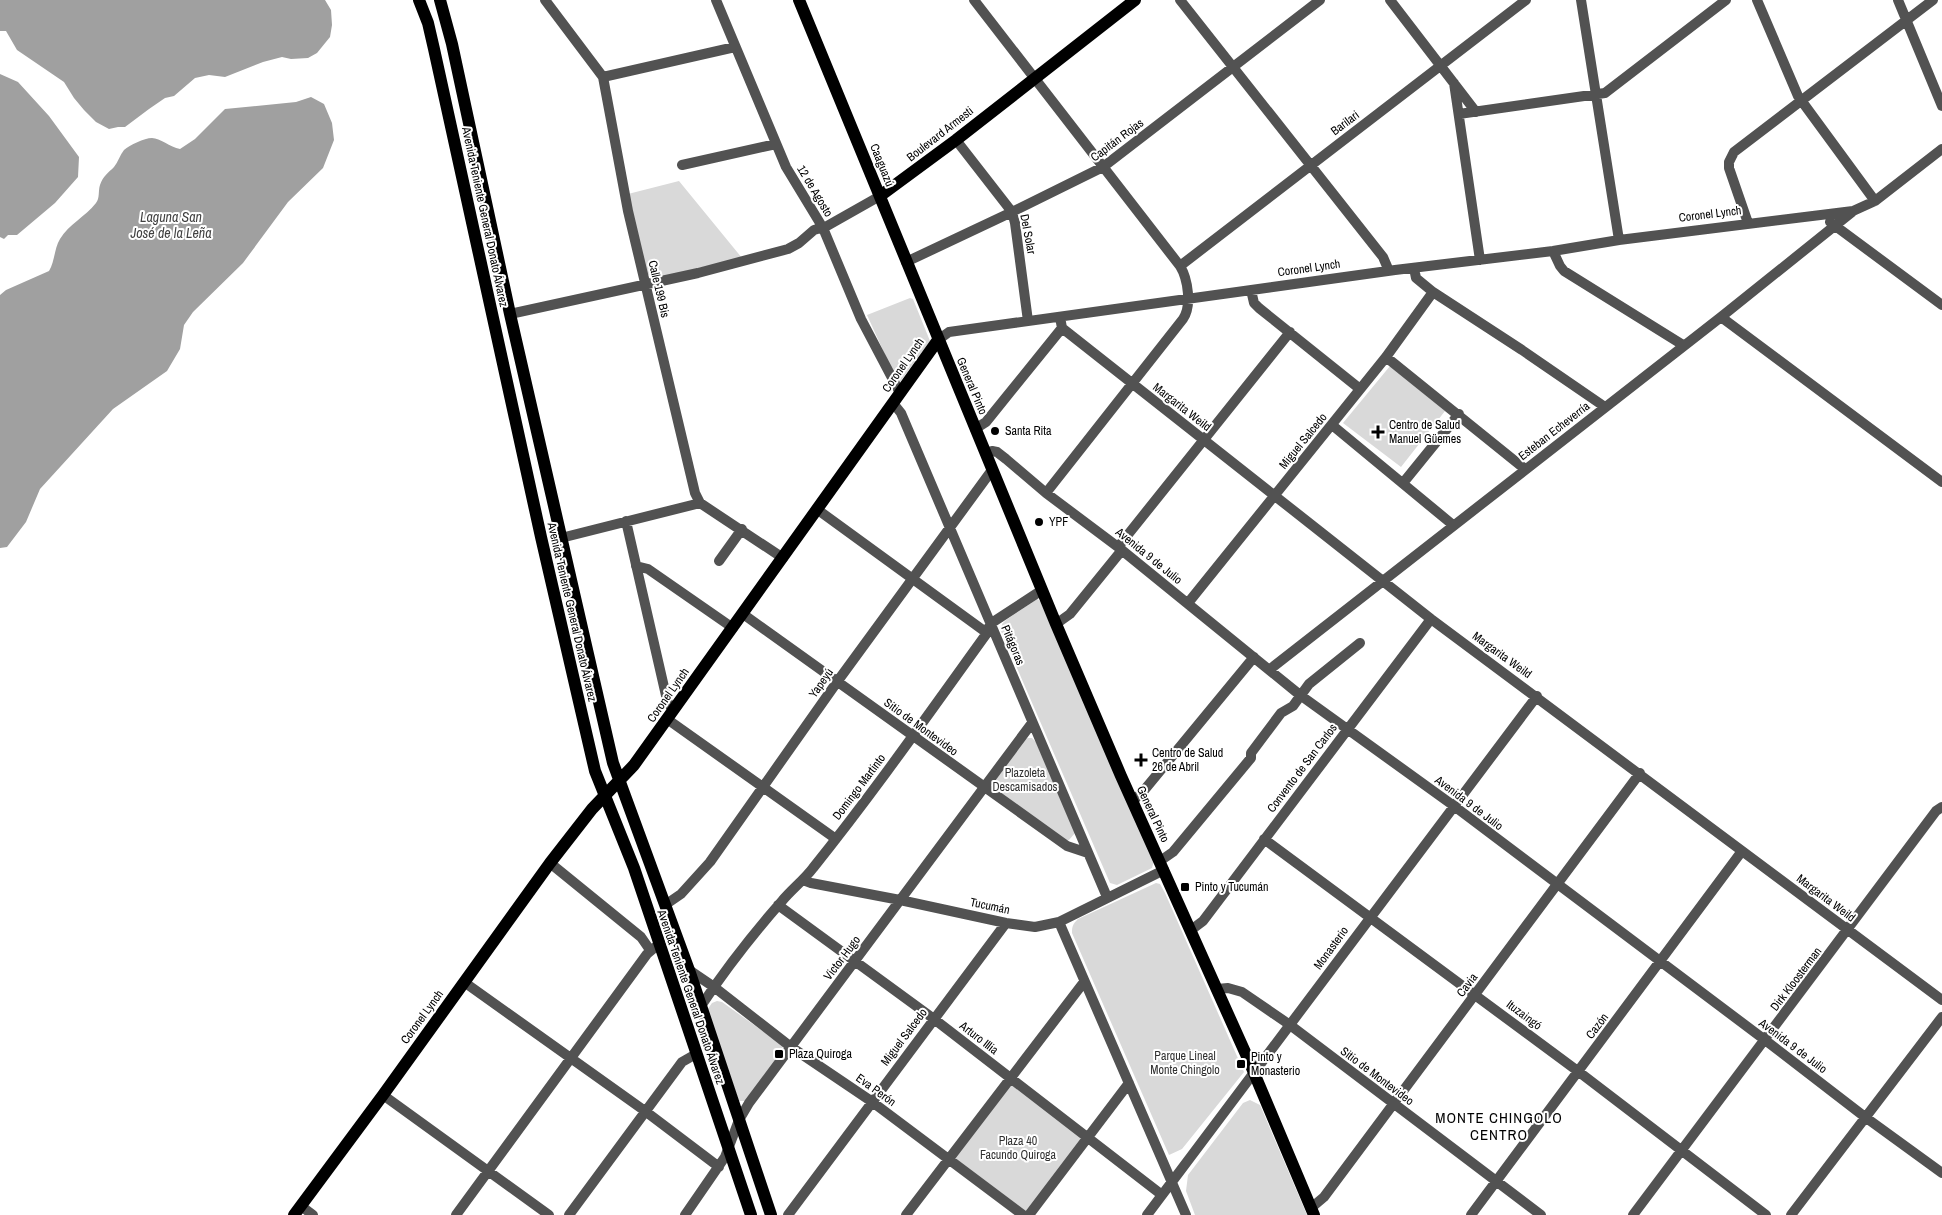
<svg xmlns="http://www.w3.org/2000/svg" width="1942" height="1215" viewBox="0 0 1942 1215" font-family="'Archivo Narrow',sans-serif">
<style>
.green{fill:#d9d9d9}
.water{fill:#a0a0a0}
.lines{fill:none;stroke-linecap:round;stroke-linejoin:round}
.minor{stroke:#525252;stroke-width:10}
.major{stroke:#000;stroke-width:12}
.poi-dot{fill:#000;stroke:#fff;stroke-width:2}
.labels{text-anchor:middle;stroke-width:4;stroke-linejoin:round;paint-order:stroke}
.street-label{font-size:12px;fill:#000;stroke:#fff}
.poi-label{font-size:12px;fill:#000;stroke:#fff;text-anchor:start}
.park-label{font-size:12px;fill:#303030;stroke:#fff}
.water-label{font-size:14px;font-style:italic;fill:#414141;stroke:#fff}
.quarter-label{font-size:15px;letter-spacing:1px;fill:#000;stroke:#fff}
</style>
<rect width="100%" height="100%" fill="#fff"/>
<path class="green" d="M679,181L742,258L656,278L647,274L628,194Z
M910,298L913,299L930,341L900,382L897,381L867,315Z
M1390,366L1445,411L1401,467L1343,423Z
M1037,599L1040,601L1154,861L1152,868L1117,885L1110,883L1001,631L1002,624L1006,620Z
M1028,738H1032L1036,742L1075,833L1069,840L1065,841L989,786L1023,740Z
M1156,883L1160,884L1165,893L1244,1072L1182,1149L1169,1155L1072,933C1072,926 1073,924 1078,919Z
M717,1001L722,1002L782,1045L783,1050L745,1101H739L707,1010L712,1003Z
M1010,1078L1087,1136L1029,1215L947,1159Z
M1250,1100L1260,1105L1307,1215H1195L1186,1191L1188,1175L1243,1103Z"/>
<path class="water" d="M0,0H325L331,10L332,25L330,37L317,53L308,58L291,59L282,57L263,62L225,77L209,75L195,78L174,96L165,98L149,109L125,127H118L109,129L96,122L84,110L74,98L64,82L17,50L6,31H0Z
M0,74L18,82L49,116L79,157L78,177L55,203L17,235H8L4,239L0,237Z
M311,97L324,104L332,123L334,140L323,168L288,202L243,263L193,312L184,325L180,349L167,371L113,409L40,489L26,522L7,547L0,548V295L6,290L49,271C55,261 54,249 60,239C69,224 85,217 96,203C100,198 98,191 100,185C103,176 108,173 114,167C118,162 120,155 124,150C130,145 144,138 152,138C160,138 170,147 180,149L195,139L225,109L296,102Z"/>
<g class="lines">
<path class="minor" d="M545,0L603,77L628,211L695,493L700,503
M716,0L786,167L823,228L861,319L900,393
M974,0L1180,266C1188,279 1192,306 1183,319L1046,493
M1180,0L1383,257L1389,271
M1390,0L1476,112
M1581,0L1619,240
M1757,0L1798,96L1875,201
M1898,0L1942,106
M603,77L735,47
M1454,83L1480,260
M1459,114L1605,93L1726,0
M956,140L1012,212L1015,223L1028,321
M682,165L776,144
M1830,222L1942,305
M1748,223L1729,168V162L1734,152L1933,0
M1553,251L1560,266L1564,271L1683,345
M906,262L1012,212L1103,167L1320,0
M1180,266L1526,0
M1414,268L1416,278L1433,292L1522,350L1605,407
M1251,290L1254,303L1259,308L1360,389
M510,314L698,273L788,249L799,243L814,230L827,226L880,196
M1060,317L1062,328L1431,619L1942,1000
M1721,317L1942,482
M938,340L949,332L1395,270L1553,251L1619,240L1853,211L1875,201L1942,149
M1386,357L1525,469
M893,403L901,413L1107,897
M1332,425L1453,525
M975,429L986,422L1062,328
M985,453L992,451L997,452L1006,459L1046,493L1118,547L1300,695L1454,806L1765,1040L1865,1117L1942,1173
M1403,483L1459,414
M818,510L987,633
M626,521L667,700L669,705L675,708
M561,538L700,503L783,558
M1118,547L1290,332
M719,561L742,529
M636,566L648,569L733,628
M1188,603L1386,357L1433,292
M743,614L1067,846L1088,853
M1056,624L1070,614L1122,550
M1269,670L1721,317L1852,212
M667,719L836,839
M1132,801L1141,794L1254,657
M1264,839L1579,1072L1766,1215
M1160,861L1173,852L1251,758V753L1281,713L1293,706L1309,684L1360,643
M550,863L641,937L650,950
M803,880L811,883L900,900L1006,923L1035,927L1059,922L1164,870
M665,905L681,894L710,862L837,682L992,470
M778,905L934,1019L1162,1195
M1059,922L1186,1215
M1191,930L1203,921L1431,619
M689,970L714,987L791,1047L871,1101L1023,1215
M464,982L645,1111L719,1167
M1217,989L1228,988L1242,992L1290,1025L1541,1215
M701,1006C725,970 753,934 782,901C792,889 804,880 813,868C874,792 930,712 987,633L990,624L1042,590
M383,1095L549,1215
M301,1206L313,1215
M1311,1208L1324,1197L1640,773
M456,1215L647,954L659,944
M569,1215L682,1062L696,1054
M685,1215L725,1157L739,1120L749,1103L1032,723
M788,1215L1006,923
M906,1215L1084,982
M1029,1215L1129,1083
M1147,1215L1537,696
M1471,1215L1742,851
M1633,1215L1936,811L1942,807
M1791,1215L1942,1017"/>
<path class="major" d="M419,0L428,23L434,49L541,537L595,771L634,868L751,1215
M440,0L452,44L510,314L613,763L689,970L771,1215
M799,0L1056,624L1121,776L1249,1061L1314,1215
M880,196L956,140L1135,0
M294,1215L383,1095L550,863L592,809L634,765L938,340"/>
</g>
<g class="poi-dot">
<circle cx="995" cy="431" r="5"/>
<path d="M1375.5 424.5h5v5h5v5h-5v5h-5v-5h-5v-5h5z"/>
<circle cx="1039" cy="522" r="5"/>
<path d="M1138.5 752.5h5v5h5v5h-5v5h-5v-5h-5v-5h5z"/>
<rect x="1180" y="882" width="10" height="10" rx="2.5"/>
<rect x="774" y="1049" width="10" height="10" rx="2.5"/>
<rect x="1236" y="1059" width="10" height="10" rx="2.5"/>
</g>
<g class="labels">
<g class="street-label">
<text transform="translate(1345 123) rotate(-37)" y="4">Barilari</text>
<text transform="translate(940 134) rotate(-38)" y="4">Boulevard Armesti</text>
<text transform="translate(1117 140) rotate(-37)" y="4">Capitán Rojas</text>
<text transform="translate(882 165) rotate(68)" y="4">Caaguazú</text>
<text transform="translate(815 191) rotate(59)" y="4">12 de Agosto</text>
<text transform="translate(1710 214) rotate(-7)" y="4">Coronel Lynch</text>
<text transform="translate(485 217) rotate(78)" y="4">Avenida Teniente General Donato Álvarez</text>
<text transform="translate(1028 234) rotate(79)" y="4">Del Solar</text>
<text transform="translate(1309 268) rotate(-8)" y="4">Coronel Lynch</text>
<text transform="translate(659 289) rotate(77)" y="4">Calle 199 Bis</text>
<text transform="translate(903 365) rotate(-55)" y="4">Coronel Lynch</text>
<text transform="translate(972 386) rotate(67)" y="4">General Pinto</text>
<text transform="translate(1182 407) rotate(38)" y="4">Margarita Weild</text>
<text transform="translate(1554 431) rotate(-38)" y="4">Esteban Echeverría</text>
<text transform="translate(1303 441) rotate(-51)" y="4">Miguel Salcedo</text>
<text transform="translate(1149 556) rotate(39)" y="4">Avenida 9 de Julio</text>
<text transform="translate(572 612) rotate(77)" y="4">Avenida Teniente General Donato Álvarez</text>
<text transform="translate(1013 645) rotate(67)" y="4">Pitágoras</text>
<text transform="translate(1502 655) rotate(36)" y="4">Margarita Weild</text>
<text transform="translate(821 683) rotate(-55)" y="4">Yapeyú</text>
<text transform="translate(668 695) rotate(-55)" y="4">Coronel Lynch</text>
<text transform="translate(921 727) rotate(36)" y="4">Sitio de Montevideo</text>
<text transform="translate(1302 768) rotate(-53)" y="4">Convento de San Carlos</text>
<text transform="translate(859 787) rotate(-53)" y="4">Domingo Martinto</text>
<text transform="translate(1469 803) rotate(37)" y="4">Avenida 9 de Julio</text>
<text transform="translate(1153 814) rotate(65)" y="4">General Pinto</text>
<text transform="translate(1826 898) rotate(37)" y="4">Margarita Weild</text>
<text transform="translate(990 906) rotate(12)" y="4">Tucumán</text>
<text transform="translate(1331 948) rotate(-54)" y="4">Monasterio</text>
<text transform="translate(842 958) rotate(-53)" y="4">Victor Hugo</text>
<text transform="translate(1796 979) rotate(-53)" y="4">Dirk Kloosterman</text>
<text transform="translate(1467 985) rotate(-53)" y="4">Cavia</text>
<text transform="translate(691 997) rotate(71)" y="4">Avenida Teniente General Donato Álvarez</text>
<text transform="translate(1524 1015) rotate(37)" y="4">Ituzaingó</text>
<text transform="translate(422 1017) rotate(-54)" y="4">Coronel Lynch</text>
<text transform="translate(1597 1026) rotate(-53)" y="4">Cazón</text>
<text transform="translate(904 1037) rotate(-53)" y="4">Miguel Salcedo</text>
<text transform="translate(979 1038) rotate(38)" y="4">Arturo Illia</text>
<text transform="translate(1793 1046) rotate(37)" y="4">Avenida 9 de Julio</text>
<text transform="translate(1377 1076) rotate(37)" y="4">Sitio de Montevideo</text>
<text transform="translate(876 1090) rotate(36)" y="4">Eva Perón</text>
</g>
<g class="poi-label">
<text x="1389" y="429">Centro de Salud<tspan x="1389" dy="14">Manuel Güemes</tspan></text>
<text x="1005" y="435">Santa Rita</text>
<text x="1049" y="526">YPF</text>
<text x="1152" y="757">Centro de Salud<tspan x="1152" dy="14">26 de Abril</tspan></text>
<text x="1195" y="891">Pinto y Tucumán</text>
<text x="789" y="1058">Plaza Quiroga</text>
<text x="1251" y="1061">Pinto y<tspan x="1251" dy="14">Monasterio</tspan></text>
</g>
<g class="park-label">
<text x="1025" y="777">Plazoleta<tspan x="1025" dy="14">Descamisados</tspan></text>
<text x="1185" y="1060">Parque Lineal<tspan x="1185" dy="14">Monte Chingolo</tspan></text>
<text x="1018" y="1145">Plaza 40<tspan x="1018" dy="14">Facundo Quiroga</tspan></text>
</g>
<g class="water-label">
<text x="171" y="222">Laguna San<tspan x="171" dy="16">José de la Leña</tspan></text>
</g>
<g class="quarter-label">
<text x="1499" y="1123">MONTE CHINGOLO<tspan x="1499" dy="17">CENTRO</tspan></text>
</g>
</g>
</svg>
